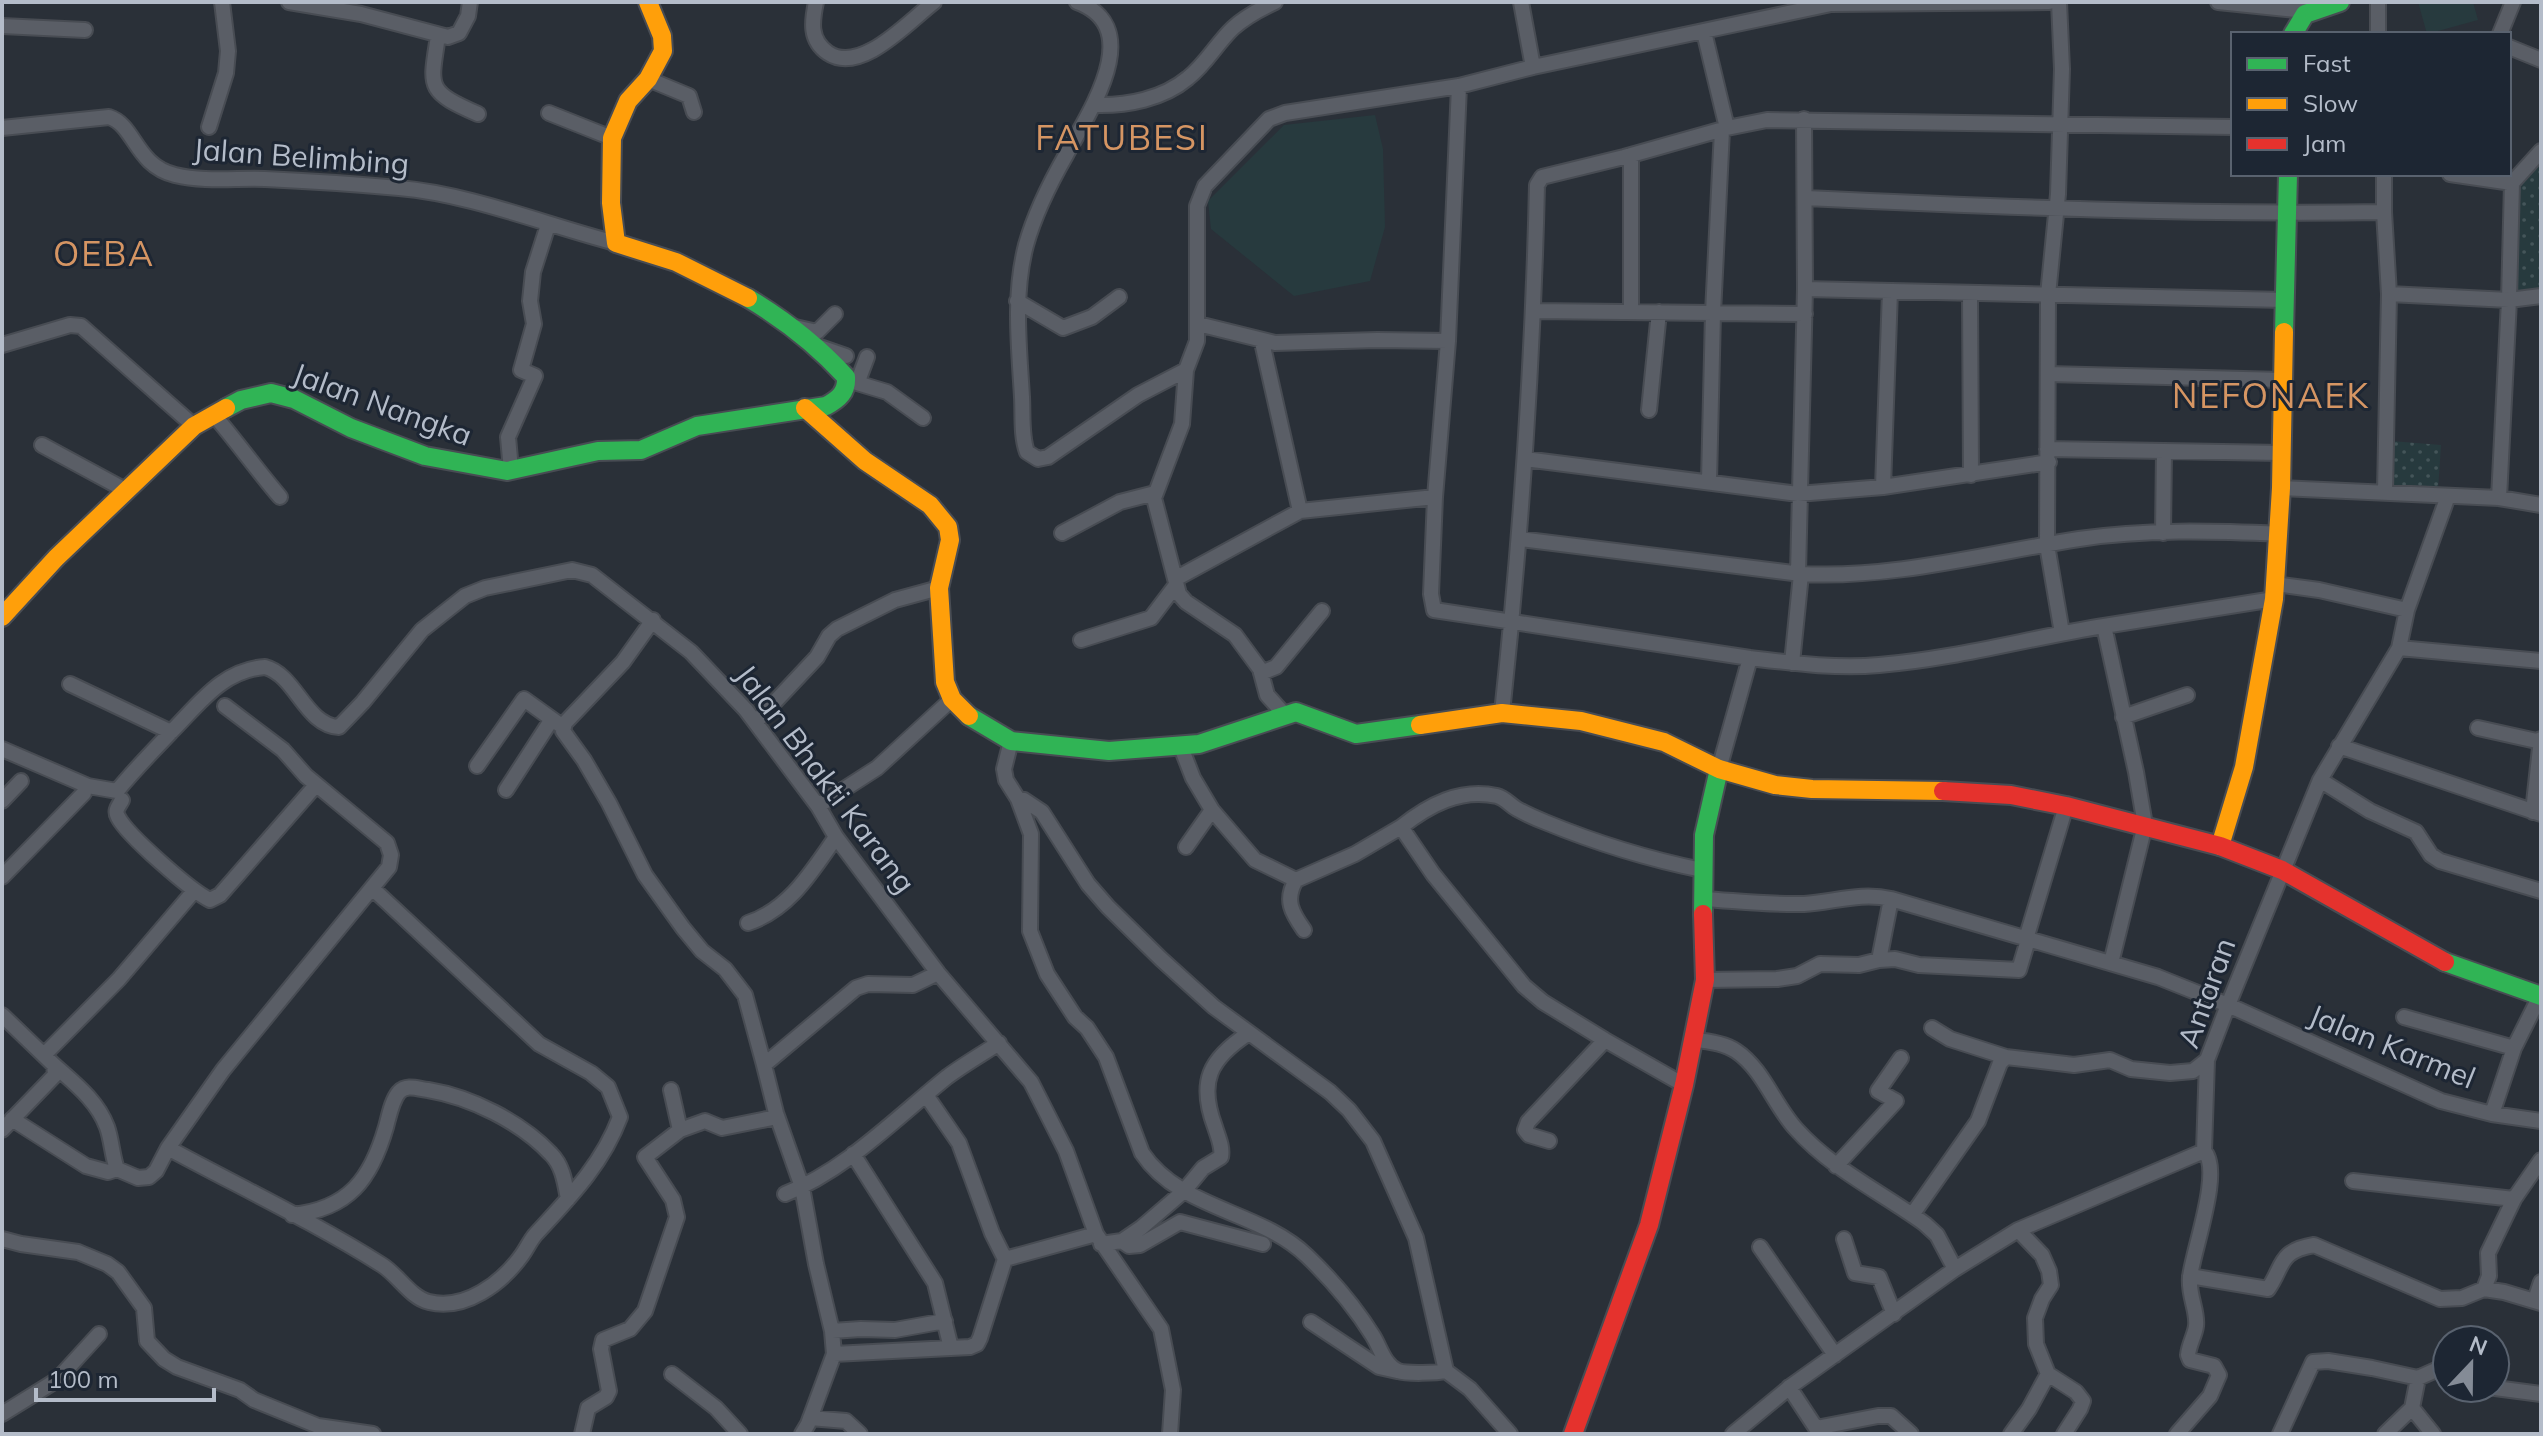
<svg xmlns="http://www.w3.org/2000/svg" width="2543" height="1436" viewBox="0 0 2543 1436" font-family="Mulish,sans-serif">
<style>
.grass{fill:url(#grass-dots)}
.garden{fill:#273a3e}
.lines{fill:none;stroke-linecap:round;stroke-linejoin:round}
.street-casing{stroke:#484c53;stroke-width:18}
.fast-casing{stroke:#484c53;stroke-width:22}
.slow-casing{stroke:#484c53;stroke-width:22}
.jam-casing{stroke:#484c53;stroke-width:22}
.street{stroke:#5a5e66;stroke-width:14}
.fast{stroke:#30b455;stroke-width:18}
.slow{stroke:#ff9f0a;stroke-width:18}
.jam{stroke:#e5322d;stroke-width:18}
.labels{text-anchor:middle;stroke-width:6;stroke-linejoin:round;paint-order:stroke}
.street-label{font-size:30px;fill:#b4bcc9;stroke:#1d2633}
.quarter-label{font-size:34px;letter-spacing:2px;fill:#d59563;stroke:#1d2633}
</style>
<defs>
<pattern id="grass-dots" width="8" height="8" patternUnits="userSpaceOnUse" patternTransform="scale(2)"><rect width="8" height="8" fill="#273a3e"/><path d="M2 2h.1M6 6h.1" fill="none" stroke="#445559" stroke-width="1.8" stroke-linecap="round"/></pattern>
</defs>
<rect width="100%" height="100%" fill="#2a3038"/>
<path class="grass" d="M2541,159V292L2516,294L2519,186Z
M2391,441L2441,445L2438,490L2388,486Z"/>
<path class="garden" d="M2418,2H2473L2478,20L2427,34Z
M1375,115L1383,149L1385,227L1370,281L1294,296L1211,229L1208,201L1284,125Z"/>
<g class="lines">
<g class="street-casing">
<path id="street" d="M289,2L361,14L448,37L459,33L468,16L470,2
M816,2C812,21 809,40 828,53C861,75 909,21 934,2
M1077,2C1148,28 1087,115 1066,155C1050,183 1035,213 1026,245C1013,295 1019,346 1022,397C1023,415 1021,436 1027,452L1038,459L1048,457L1138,395L1186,370
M1521,2L1533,67
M2059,2L2062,69L2058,194L2048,295L2047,545L2062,633
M2218,2L2306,11
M2,26L85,30
M1704,32L1727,128
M2378,34V2
M2500,34L2513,2
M438,36C430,88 426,91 478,114
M2509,47L2541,60
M648,79L689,96L694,112
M1459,86L1448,341L1435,497L1431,594L1434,610L1750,658C1792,663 1837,669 1879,665C1955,659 2029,638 2104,626
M1095,105C1127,106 1163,99 1188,78C1206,64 1217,43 1233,28C1246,16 1260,9 1275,2
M549,113L612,138
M209,127L226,73L228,51L222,2
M2,128L109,117C135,125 135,165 175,175C203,182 236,178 265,179C310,181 354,184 399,188C470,194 546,225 616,243
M2384,174V212L2389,294L2385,491
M2450,174L2512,183
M1806,198C1998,207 2191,215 2384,212
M1805,289L2285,300
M1970,294L1971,475
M2389,294L2509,300L2512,183L2541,151
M1017,301L1063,328L1092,317L1119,297
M1534,311L1805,314
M1631,312V155
M1198,324L1275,343L1377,340L1448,341
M795,327L817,332L835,314
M2,345L70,325L81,326L194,426
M820,347L846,356
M2048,374L2283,380
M847,380L887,392L923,418
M858,381L867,357
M1649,410L1659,312
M214,415C237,442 257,470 280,497
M42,445L127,491
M2047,449L2282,453
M1525,459L1798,494L1883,487L2049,462
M511,470L508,437L535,376L521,370L534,324L530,301L533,272L548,225
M1709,481L1713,313L1722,130
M1883,487L1890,291
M2281,488L2499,498L2541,505
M2499,498L2509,300L2541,296
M1300,511L1435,497
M1062,533L1120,502L1155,493
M2163,533L2164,452
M1520,539L1801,574C1894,579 1988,553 2079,539C2145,529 2213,531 2280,534
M1798,573L1805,289L1804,119
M1177,578L1300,511L1262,342
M2275,584L2319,590L2407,610
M653,620L623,662L565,723L563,731L584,760L609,803L645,875L683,928L702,951L725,969L745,995L764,1065
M1081,640L1151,618L1176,585
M2399,648L2541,661
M1792,663L1801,574
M1261,673L1276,667L1322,611
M70,684L171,732
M1502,713C1521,537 1533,362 1537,185L1542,177L1624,157L1727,128L1767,120L2233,127
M1284,714L1267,695L1260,669L1235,635L1186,602L1179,594L1154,498L1182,424L1186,370L1197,341V206L1205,186L1269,119L1285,113L1459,86L1533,67L1831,4L2049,2
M2123,717L2187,695
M756,722L817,657L829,636L837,629L895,600L939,588
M2478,728L2541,742
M1011,741L1004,769L1006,780L1018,799L1031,834L1030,931L1047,974L1075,1017L1087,1028L1106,1057L1142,1153C1180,1210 1259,1210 1307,1256C1331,1279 1355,1307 1373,1336C1380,1347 1384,1365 1398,1371C1407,1374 1437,1373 1446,1371
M2339,746L2541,814
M1181,747L1193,778L1212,810L1186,847
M2,749L88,786L117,791C135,769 152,752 171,732C199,704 222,670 265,667C296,675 305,725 339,727L363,702L422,630L465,596L485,588L572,570L592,575L691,652L746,710L818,806L836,837L938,973L1031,1082L1066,1151L1096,1234L1161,1329L1173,1390L1170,1434
M477,766L524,699L563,727
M1719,769L1750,658
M2320,780L2370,811L2416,832L2431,855L2440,861L2541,891
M506,790L552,719
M1018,799L1024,800L1042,812L1088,884L1108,907L1161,959L1214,1007L1330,1092L1349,1110L1373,1141L1416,1238L1446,1371L1470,1389L1510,1434
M122,800C119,806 114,810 118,817C127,835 191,891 210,900L220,895L316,785
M2,801L21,781
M818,806L877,768L952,699
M1212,810L1255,860L1296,880
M2533,812L2541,739
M1401,827C1429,805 1460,788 1497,796C1505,798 1510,805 1517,809C1526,814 1535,818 1545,822C1596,843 1648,859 1702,870
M2,877L84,793
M1703,899C1737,901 1770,905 1804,904C1834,902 1861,892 1891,899L2158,977L2228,1005L2441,1101L2492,1114L2541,1121
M748,923C790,909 812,871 836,837
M1304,930C1292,913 1284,900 1296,880L1355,854L1401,827L1433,874L1524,986L1543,1002L1605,1040L1684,1085
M2026,939L2066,806
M1879,960L1895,959L1919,965L2019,970L2028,940
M2111,963L2145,825L2136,772L2104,626L2274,599
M1705,980L1777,979L1797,976L1820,964L1859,965L1879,960L1891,899
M2,1015L54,1065L55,1075L2,1130
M2404,1017L2514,1048
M1932,1028L1950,1039L2006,1057
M1694,1040C1709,1041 1724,1043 1736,1051C1763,1069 1774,1105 1796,1129C1833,1170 1881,1192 1925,1224L1937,1235L1955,1269
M44,1055L119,979L194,891
M54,1065C74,1083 97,1100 107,1127C112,1141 112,1156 117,1169
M671,1090L680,1130
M2492,1114L2514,1048L2540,996
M12,1119L86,1166L108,1172L117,1169L138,1178L149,1177L156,1171L168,1148L223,1070L389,867L391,855L387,843L306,776L283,750L225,706
M1549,1141L1529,1135L1525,1130L1528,1122L1605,1040
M168,1148C238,1186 314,1222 382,1265C398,1275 411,1298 429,1302C465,1311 502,1283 522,1255C527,1248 530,1241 535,1235C569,1198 602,1165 620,1117L608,1087L591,1073L539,1044L372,888
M853,1154L935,1283L951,1348
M1836,1166L1896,1101L1878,1091L1901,1058
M2353,1181L2514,1199
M785,1194C846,1170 896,1118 947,1077C963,1065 982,1054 999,1043
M292,1215C349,1209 371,1179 386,1127C389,1116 392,1100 399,1092C407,1084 418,1089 428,1090C471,1097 521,1122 551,1154C563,1166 565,1183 568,1199
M1912,1215L1978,1121L2000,1063L2006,1057L2074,1065L2110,1060L2131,1069L2170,1073L2193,1071L2207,1060
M2018,1230L2042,1255L2049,1271L2051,1285L2042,1299L2035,1318L2036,1344L2048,1374L2076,1392L2083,1401L2080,1409L2064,1434
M2,1239L21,1244L78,1252L107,1264L118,1272L144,1308L147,1341L164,1359L177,1367L240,1390L254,1400L318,1426L373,1434
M1844,1239L1855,1273L1879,1277L1894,1314
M1122,1241L1129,1246L1140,1245L1180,1222L1263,1244
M1101,1244L1122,1241L1141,1228L1184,1191L1203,1168L1221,1157C1223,1147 1218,1137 1215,1127C1198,1082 1209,1059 1249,1033
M1760,1247L1835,1355
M1005,1259L1096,1234
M2190,1276L2268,1289C2284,1266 2278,1251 2314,1245L2440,1299L2462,1298L2484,1289L2504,1292L2541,1303
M2484,1289L2489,1276L2488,1253L2514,1199L2541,1160
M2535,1300L2541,1282
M1311,1322L1379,1367L1397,1371
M832,1331L861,1329L895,1330L945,1321
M834,1354L832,1331L816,1264L802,1187L776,1113L764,1065L856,988L868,984L913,985L938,973
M672,1374L716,1408L740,1434
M2418,1378L2412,1408L2433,1434
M1789,1387L1816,1428L1878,1416H1891L1911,1434
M2495,1388L2541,1394
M2,1414L57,1380L99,1334
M810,1418L846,1421L860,1434
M582,1434L588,1408L606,1397L609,1391L601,1349L603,1340L630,1329L645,1311L677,1217L673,1200L645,1157L680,1130L705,1121L722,1128L777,1117
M802,1434L808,1424L834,1354L970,1347L977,1344L980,1338L1005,1259L992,1233L959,1143L926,1095
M1733,1434L1791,1386L1955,1269L2018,1230L2204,1151L2207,1060L2228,1005L2320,780L2399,648L2407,610L2448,496
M2011,1434L2029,1409L2048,1374
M2177,1434L2210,1396L2219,1375L2214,1366L2190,1360L2188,1355C2189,1344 2195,1335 2196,1326C2198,1311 2188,1295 2190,1277C2193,1250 2223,1170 2204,1151
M2280,1434L2313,1362L2328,1361L2372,1368L2418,1378L2436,1370L2447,1371
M2385,1434L2412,1408"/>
</g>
<g class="fast-casing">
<path id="fast" d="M2293,34L2305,14L2340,2
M2284,332L2288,174
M226,408L241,400L271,393L294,399L351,428L425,456L507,471L598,451L641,450L697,426L826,406C839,399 847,392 846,377C817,345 785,320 748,298
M969,716L1011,741L1109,751L1199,744L1296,712L1356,734L1420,725
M1703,914L1704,835L1719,769
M2445,962L2541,996"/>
</g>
<g class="slow-casing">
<path id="slow" d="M648,2L662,36L663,51L648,79L628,101L612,138L611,203L616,243L676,262L748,298
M805,408L865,461L930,505L948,527L950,540L939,588L945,682L952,699L969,716
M2,617L56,558L194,426L226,408
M1420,725L1502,713L1581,721L1664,742L1719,769L1775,785L1812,789L1943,791
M2220,846L2244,767L2274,599L2281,488L2284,332"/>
</g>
<g class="jam-casing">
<path id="jam" d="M1943,791L2011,795L2066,806L2220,846L2282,870L2445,962
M1573,1434L1649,1225L1684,1085L1705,980L1703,914"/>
</g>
<use href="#street" class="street"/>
<use href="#fast" class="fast"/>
<use href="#slow" class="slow"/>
<use href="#jam" class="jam"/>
</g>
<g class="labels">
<g class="street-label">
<text transform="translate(301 157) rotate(4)" y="10">Jalan Belimbing</text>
<text transform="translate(382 405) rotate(20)" y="10">Jalan Nangka</text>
<text transform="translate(825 779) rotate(53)" y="10">Jalan Bhakti Karang</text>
<text transform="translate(2207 993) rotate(-70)" y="10">Antaran</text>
<text transform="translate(2392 1047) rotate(22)" y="10">Jalan Karmel</text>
</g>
<g class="quarter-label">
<text x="1122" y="150">FATUBESI</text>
<text x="104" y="266">OEBA</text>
<text x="2271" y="408">NEFONAEK</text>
</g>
</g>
<rect width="2543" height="1436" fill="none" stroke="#b4bcc9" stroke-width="8"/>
<rect x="2231" y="32" width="280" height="144" fill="#1d2633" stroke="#59626f" stroke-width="2"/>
<rect x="2247" y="58" width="40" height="12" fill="#30b455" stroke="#59626f" stroke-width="2"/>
<text x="2303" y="72" font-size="24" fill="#b4bcc9">Fast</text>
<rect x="2247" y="98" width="40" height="12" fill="#ff9f0a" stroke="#59626f" stroke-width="2"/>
<text x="2303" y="112" font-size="24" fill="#b4bcc9">Slow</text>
<rect x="2247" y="138" width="40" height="12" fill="#e5322d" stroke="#59626f" stroke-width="2"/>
<text x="2303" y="152" font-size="24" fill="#b4bcc9">Jam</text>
<g transform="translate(2471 1364) rotate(22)"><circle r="38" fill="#1d2633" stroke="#59626f" stroke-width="2"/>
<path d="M0-6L14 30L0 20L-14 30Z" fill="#848b96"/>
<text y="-12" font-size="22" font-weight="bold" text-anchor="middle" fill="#b4bcc9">N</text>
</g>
<path d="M36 1388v12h178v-12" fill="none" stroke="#b4bcc9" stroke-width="4"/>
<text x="48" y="1388" font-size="24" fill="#b4bcc9" stroke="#1d2633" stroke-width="6" paint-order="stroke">100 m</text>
</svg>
